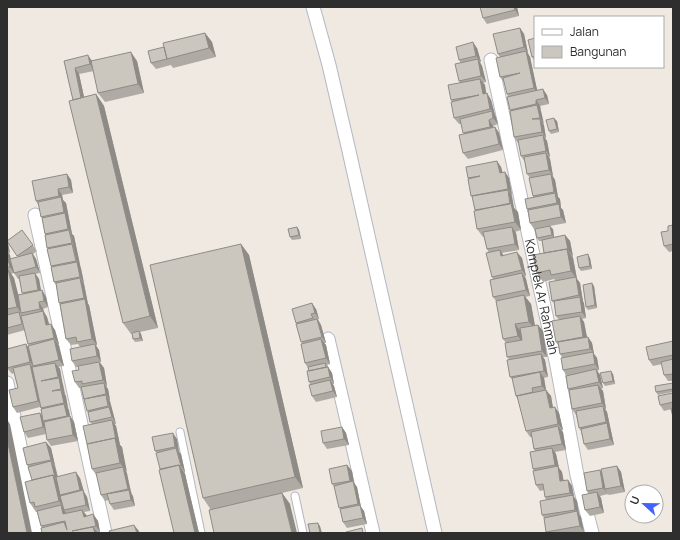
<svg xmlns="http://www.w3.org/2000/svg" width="680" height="540" viewBox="0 0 680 540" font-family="Manrope,sans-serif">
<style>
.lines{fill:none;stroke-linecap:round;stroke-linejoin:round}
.lane-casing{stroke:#b4b7c1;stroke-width:9}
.street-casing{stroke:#b4b7c1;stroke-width:15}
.lane{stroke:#fff;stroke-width:7}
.street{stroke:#fff;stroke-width:13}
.wall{fill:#afaba4;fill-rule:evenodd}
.shaded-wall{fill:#8e8b86}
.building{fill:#cbc7bf;stroke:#8e8b86}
.labels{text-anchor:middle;stroke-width:3.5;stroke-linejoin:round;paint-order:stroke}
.street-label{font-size:13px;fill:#2e2e2e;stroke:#fff}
</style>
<rect width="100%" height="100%" fill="#efe9e1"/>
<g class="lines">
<g class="lane-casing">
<path id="lane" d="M180,432L201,533
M295,496L303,533"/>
</g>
<g class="street-casing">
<g id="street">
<path d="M313,7L329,65L349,151L435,533"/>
<path id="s1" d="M491,60L557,366L577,475L592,533"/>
<path d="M35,215L105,533"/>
<path d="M328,339L373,533"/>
<path d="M7,383L38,533"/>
</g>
</g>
<use href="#lane" class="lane"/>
<use href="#street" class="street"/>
</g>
<path class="wall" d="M517,7L519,16L487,24L483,18Z
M520,28L524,34L528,53L530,57L537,90L547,95L549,104L540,106L546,138H545L547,141L550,157H549L550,159L553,176L555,180L558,197L560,199L561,208L563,210L566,223L534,229L530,223L527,209L533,197V196L530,178L527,174L525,162L521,156L519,143H518L514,137L508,96L507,94L504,82L500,77V57L498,54Z
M205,33L212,42L216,57L173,68L171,65L156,69L151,63L164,47Z
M535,38V62L532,57Z
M477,48L481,62H480L482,66L486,82L483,83L485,85L486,94L487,93L491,100L495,115L496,117L498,124L493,126V127H495L499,133L503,150L468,159L463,153L464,134L461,124H459L454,118L452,102L451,100L460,83L459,81L461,63L459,60Z
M92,60L137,61L144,93L105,102L98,93L94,71L79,74L84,97L96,94L104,106L158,328L140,332L141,334L143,341L135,342L133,339L132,334H131L123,323L64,61Z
M557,121L559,132L551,134L549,131Z
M497,161L501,167L503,173L505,172L509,178L512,195H511L514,208L518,212L521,230L515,232L516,233L519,250L502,253L503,255L522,258L526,276H525L526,279L530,296L525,297L531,304L535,326L538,325L543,331L547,357H543L545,360L548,377L544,378L546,390L551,396L553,408L559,413L563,430H561L563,432L566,450L555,452L556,454L559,468L562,472L563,481L568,480L572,486L574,497L577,501L579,514L581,517L584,532L578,533H547L544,518L542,515L546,500L545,497L544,490L540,491L536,485L534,471L533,469L535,451L534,449L532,437H530L526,431L518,399L516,396L513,380L510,377L509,359L507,357L506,343L503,339L496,301L493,297V279L492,277L489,253L487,249L484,237H483L477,229L475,210L468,178Z
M67,174L71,180L73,193L62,195L63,200L66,203L72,234L74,236L80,267L81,268L88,304L89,305L97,345L96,346L99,350L101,362H100L104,368L107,386L106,387L108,389L110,400H109L116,424H114L116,426L120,445L122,447L126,472L135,506L114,510L110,504L109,500L105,501L101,495L97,476L92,469V424L90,422L89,413L87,411L81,388H79L75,382L79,370L78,367H76L72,361L80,347L78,344L71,345L66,339L56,285L54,282L51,267V266L42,218L41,217L39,206L36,201Z
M673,225V251L669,252L664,246L668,231Z
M297,227L299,230L301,239L292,240L290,237Z
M553,229L554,237L565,235L570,241L577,279L580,283L586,318L582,319L584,322L587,337H588L592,343L594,354L597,358L599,370L597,371L600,375L603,388L601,389L603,391L606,409H605L607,412L614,445L588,450L584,444L581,431L579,428L576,415L572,409L569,390L568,389L567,376L563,370L562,357L560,354L558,345L556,342L559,320L556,316L554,303L552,301L556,281L554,279L543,282L537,273L544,253L542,241H539L537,238Z
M22,230L37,251L33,254L36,259L40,273L35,274L39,279L41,291L42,290L46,297L48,307L43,309L44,312L47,317L49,324L55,330L59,344H58L64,366L58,367L60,369L62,383L63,384L70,416L74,422L78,441L51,446L47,440L46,434L28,438L24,432L40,413L42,416L41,408L40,407L17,413L13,407L18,388L14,373L12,374L7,368L26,344L28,347L29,346L28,344L25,330L7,335V239V241ZM8,243L18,257L10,259V255L8,253H10ZM14,273L18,279H19L23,294L18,295L14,278L11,274Z
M241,244L249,255L303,488L282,493L290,504L211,510L203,498Z
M590,258L592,269L581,271L579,268Z
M594,286L597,308L588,310L586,307Z
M316,309L319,319H318L321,325L326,343H324L326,345L330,364L327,365L332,373L334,384H333L334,386L337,397L316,402L312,396L311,385L309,382V371L308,368L305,363L302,343L296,323Z
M673,341V381H668L664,375L662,364L653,366L649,360Z
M613,374L615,384L605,386L603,383Z
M673,383V392L658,395L656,392Z
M673,393V417L672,409L664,411L660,405Z
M342,427L346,433L349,445L327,449L323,443Z
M177,439L179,452L181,454L185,472L184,473L185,474L199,533H174L157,453L155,451Z
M46,442L51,448L58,477L80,478L84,492L87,497L90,511L84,512L87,516L93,514L98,521L100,532H97L42,528L41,526L37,512H36L30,503L32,480L29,468L27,465Z
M347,465L352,471L354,483L357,487L361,507L364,511L367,524L347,528L343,522L335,488L332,484Z
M617,466L621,472L625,492L609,495L607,493L608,494L600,496L601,498L604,513L590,516L585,510L588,493L587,491L600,470L601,472Z"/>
<path class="shaded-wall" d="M514,7H517L519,16L515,10Z
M520,28L524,34L528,53L524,47Z
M205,33L212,42L216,57L209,48Z
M473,42L477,48L481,62L476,56Z
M526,51L530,57L538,94L534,88Z
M131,52L137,61L144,93L138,84Z
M88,55L92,61L94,71L90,64Z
M478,59L482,66L486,82L481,76Z
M75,68L79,74L86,106L82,100Z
M480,79L485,85L487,100L483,94Z
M543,89L547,95L549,104L545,98Z
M487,93L491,100L495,115L496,117L498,124L493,118L492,111L490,109Z
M96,94L104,106L158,328L150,316Z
M536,100L540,106L541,110L536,104Z
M537,105L541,111L544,124L540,118Z
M554,118L557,121L559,132L557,129Z
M540,119L544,125L546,138L542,132Z
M489,120L493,126L495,133L490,127Z
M495,127L499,133L503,150L499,144Z
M543,135L547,141L550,157L546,151Z
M546,153L550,159L553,176L549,170Z
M497,161L501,167L504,179L500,173Z
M505,172L509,178L512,195L508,189Z
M67,174L71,180L73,193L69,187Z
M551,174L555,180L558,197L560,199L561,208L563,210L566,223L561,217L559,205L557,203L556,194L554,192Z
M58,189L62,195L63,200L66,203L72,234L74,236L84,283L80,277L70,231L68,229L65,214L64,212L62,200L59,196Z
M508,190L512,196L514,208L518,212L521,230L515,222L511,206Z
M550,226L553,229L554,238L552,235Z
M297,227L299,230L301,239L299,235Z
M512,227L516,233L519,250L515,244Z
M565,235L570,241L573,256L568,250Z
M7,239L10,253L7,248Z
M241,244L249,255L303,488L295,477Z
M567,249L573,258L577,279L580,283L583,302L579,295L576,278L571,271Z
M500,250L504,256H501Z
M7,251L10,255L14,273L10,267L7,256Z
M517,252L522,258L526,276L522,270Z
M32,253L36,259L40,273L36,267Z
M588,254L590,258L592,269L590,266Z
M8,269L14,278L23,313H21L17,307Z
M35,273L39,279L42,296L38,290Z
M522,273L526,279L530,296L526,290Z
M80,278L84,284L88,304L89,305L97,345L92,339L85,300L84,298Z
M592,283L594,286L597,308L595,305Z
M42,290L46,297L48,307L44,301Z
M524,295L531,304L536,331L529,322Z
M580,297L584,303L586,318L582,312Z
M39,302L43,309L44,312L47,317L51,331L46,325L44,314L40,309Z
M312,303L316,309L319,319L315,313Z
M580,316L584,322L588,343L583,337Z
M317,319L321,325L326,343L322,337Z
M51,324L55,330L59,344L54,338Z
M515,324L522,333L524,345L518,336Z
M538,325L543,331L547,357L542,351Z
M139,331L141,334L143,341L140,338Z
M588,337L592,343L594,354L597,358L599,370L595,364L593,352L590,349Z
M54,339L59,345L64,366L59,360Z
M321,339L326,345L330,364L326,358Z
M26,344L30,350L33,366L30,362Z
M95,344L99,350L101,362L97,356Z
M541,354L545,360L548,377L544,371Z
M99,362L104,368L107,386L103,380Z
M55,363L60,369L65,396L61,389Z
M30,364L34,370L43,407L38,401Z
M328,367L332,373L334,384L330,377Z
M596,369L600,375L603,388L599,382Z
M611,371L613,374L615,384L613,381Z
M540,372L544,378L546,390L551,396L554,414L550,408L547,392L542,386Z
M330,380L334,386L337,397L333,391Z
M104,383L108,389L110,400L106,394Z
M598,385L603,391L606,409L602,403Z
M61,390L66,396L68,409L64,403Z
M106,395L110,401L116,424L112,417Z
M64,404L69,410L71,422L67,416Z
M603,406L607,412L614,445L610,439Z
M555,407L559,413L563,430L558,424Z
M40,413L44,419L43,421L45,424L47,433L43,427Z
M70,416L74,422L78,441L73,435Z
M7,420L10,424L32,533H27L7,439Z
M112,420L116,426L120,445L122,447L127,472L120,463Z
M558,426L563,432L566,450L562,444Z
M342,427L346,433L349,445L344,439Z
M173,433L177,439L179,452L181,454L185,472L181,466L177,449L175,447Z
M46,442L51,448L55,466L51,460Z
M552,448L556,454L559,468L562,472L565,487L560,481L558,470L555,465Z
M51,461L55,467L59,483L55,477Z
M179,465L185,474L199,533H195Z
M347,465L352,471L354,483L357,487L361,507L364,511L367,524L363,518L361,508L358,504L354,485L350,481Z
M617,466L621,472L625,492L621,486Z
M123,467L127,473L131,493L133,496L135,506L131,500L129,491L128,489Z
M600,470L604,476L605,489L607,493L608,494L603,488Z
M76,472L80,478L84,492L87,497L90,511L86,505L84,494L80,490Z
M53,475L59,484L60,495L62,497L65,510L59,501Z
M568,480L572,486L574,497L577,501L579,514L581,517L584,532L580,526L577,512L575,510L573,497L570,493Z
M597,492L601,498L604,513L600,507Z
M282,493L290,504L297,533H292Z
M61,505L64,510L66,513L63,514Z
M82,510L87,516L88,523L84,517Z
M93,514L98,521L100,532L96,526Z
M318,523L320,526L322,533H320Z
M134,525L139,531V533H137Z
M93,527L98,533H95Z"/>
<path class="building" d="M480,7H514L515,10L483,18Z
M520,28L524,47L498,54L493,34Z
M205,33L209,48L167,59L163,43Z
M535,38V56L532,57L528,40Z
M473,42L476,56L459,60L456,47Z
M164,47L167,59L151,63L148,51Z
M526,51L534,88L507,94L503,78L520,73L500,77L496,58Z
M131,52L138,84L98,93L91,61Z
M88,55L90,64L75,68L81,98L73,100L64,61Z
M478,59L481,76L459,81L455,64Z
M480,79L483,94L487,93L490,109L454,118L451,102L479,95L451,100L448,85Z
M543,89L545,98L536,100V104L510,110L507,97Z
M96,94L150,316L123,323L69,101Z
M537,105L540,118L532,119H540L542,132L514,137L510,111Z
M492,111L493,118L489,120L490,127L463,133L460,119Z
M554,118L557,129L549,131L546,120Z
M495,127L499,144L463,153L459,135Z
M543,135L546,151L521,156L518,140Z
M546,153L549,170L527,174L524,157Z
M497,161L500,173L505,172L508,189L471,196L468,179L480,176L468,178L466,167Z
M67,174L69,187L58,189L59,196L36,201L32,181Z
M551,174L554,192L533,196L529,178Z
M508,190L510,204L475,210L472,196Z
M555,193L557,203L527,209L525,199Z
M61,197L64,212L41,217L38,202Z
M511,203L515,222L477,229L474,211Z
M559,204L561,217L530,223L528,210Z
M65,213L68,229L45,234L42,218Z
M673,225V244L664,246L661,232L668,231V226Z
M550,226L552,235L537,238L535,229Z
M297,227L299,235L290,237L288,229Z
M512,227L515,244L487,249L483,232Z
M22,230L33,245L17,256L7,241Z
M69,230L72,243L47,248L45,235Z
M565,235L568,250L567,249L544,253L542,240Z
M72,244L76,261L51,266L47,249Z
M241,244L295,477L203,498L150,265Z
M567,249L571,271L551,275L550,270L537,273L533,255Z
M500,250L501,256L517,252L522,270L492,277L486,253Z
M32,253L36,267L14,273L10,259Z
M588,254L590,266L579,268L577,257Z
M7,256L10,267H7Z
M77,262L80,277L54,282L51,267Z
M8,269L17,307L7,309V270Z
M35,273L38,290L22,293L19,276Z
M522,273L526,290L493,297L490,280Z
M576,277L579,295L552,301L549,282Z
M80,278L84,298L59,303L56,283Z
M592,283L595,305L586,307L583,285Z
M42,290L44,301L39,302L40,309L21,313L18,295Z
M524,295L529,322L515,324L518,336L503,339L496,301Z
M580,297L582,312L556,316L554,301Z
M85,299L92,339L77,342L76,337L66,339L60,304Z
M312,303L315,313L311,314L313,318L296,323L292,309Z
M43,311L46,325L51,324L54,338L28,344L21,316Z
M19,312L22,324L7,328V315Z
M580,316L583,337L556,342L552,321Z
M317,319L322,337L301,342L296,324Z
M538,325L542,351L507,357L505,343L522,340L520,328Z
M139,331L140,338L133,339L132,333Z
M588,337L590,349L560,354L558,342Z
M54,339L59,360L33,366L28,346Z
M321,339L326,358L305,363L301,344Z
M673,341V355L649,360L646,347Z
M26,344L30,362L7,368V349Z
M95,344L97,356L72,361L70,349Z
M593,352L595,364L563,370L561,358Z
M541,354L544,371L510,377L507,360Z
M673,359V374L664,375L661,362Z
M99,362L103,380L82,384V381L75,382L72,371L79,370L78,366Z
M55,363L58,377L41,381L59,378L61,389L52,391L61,390L64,403L41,408L32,367Z
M325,363L326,367L309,371L308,367Z
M30,364L38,401L13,407L9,390L18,388L13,368Z
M328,367L330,377L309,382L307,371Z
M596,369L599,382L568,389L566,376Z
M611,371L613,381L603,383L600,373Z
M540,372L542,386L532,388L533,392L516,396L512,378Z
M330,380L333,391L312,396L309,385Z
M104,383L106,394L84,399L81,387Z
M673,383V389L656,392L655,386Z
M598,385L602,403L572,409L569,390Z
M546,390L550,408L555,407L558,424L526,431L517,396Z
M673,393V402L660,405L658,396Z
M106,395L108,406L87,411L84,399Z
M64,404L67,416L43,421L41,409Z
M603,406L606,422L579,428L576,411Z
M109,407L112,417L90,422L88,412Z
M673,408V417L671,409Z
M40,413L43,427L24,432L20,417Z
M70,416L73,435L47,440L44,422Z
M112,420L116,440L115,438L87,444L83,426Z
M607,423L610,439L584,444L581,429Z
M558,426L562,444L534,449L531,432Z
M342,427L344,439L323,443L321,431Z
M173,433L175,447L155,451L152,437Z
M115,438L120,463L92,469L87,444Z
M7,439L27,533H7Z
M46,442L51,460L27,465L23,448Z
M176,448L181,466H180L179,465L160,469L156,453Z
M552,448L555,465L533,469L530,452Z
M51,461L55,477H54L53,475L32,480L28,467Z
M179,465L195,533H174L159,470Z
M347,465L350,481L332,484L329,469Z
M558,466L560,481L568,480L570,493L545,497L543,484L536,485L533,471Z
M617,466L621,486L605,489L601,469Z
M123,467L128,489L101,495L96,473Z
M600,470L603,488L587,491L584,473Z
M76,472L80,490L60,495L56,477Z
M53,475L59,501L35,507L34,502L30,503L25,482Z
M353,481L358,504L339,508L334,486Z
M83,490L86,505L64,510L60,496Z
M129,490L131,500L110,504L107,494Z
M597,492L600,507L585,510L582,495Z
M282,493L292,533H214L209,510Z
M573,495L575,510L542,515L540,501Z
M61,505L63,514L82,510L84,517L93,514L96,526L72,531L93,527L95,533H42L41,528L64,522L67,530L65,521L41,526L37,511Z
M360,505L363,518L343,522L340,509Z
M577,511L580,526L546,532L544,518Z
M318,523L320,533H310L308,524Z
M134,525L137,533H110L109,531Z
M362,528L363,533H347L346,532Z"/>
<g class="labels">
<g class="street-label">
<text dy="5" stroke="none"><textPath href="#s1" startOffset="242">Komplek Ar Rahmah</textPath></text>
</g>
</g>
<rect width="680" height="540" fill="none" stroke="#2e2e2e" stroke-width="16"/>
<rect x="534" y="16" width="130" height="52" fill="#ffffff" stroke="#ababab"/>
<rect x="542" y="29" width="20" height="6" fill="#ffffff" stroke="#ababab"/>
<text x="570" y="36" font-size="12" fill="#2e2e2e">Jalan</text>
<rect x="542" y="46" width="20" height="12" fill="#cbc7bf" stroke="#ababab"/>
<text x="570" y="56" font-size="12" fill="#2e2e2e">Bangunan</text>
<g transform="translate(644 504) rotate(292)"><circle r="19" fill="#ffffff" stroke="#ababab"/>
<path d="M0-3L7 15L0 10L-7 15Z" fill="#4264fb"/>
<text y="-6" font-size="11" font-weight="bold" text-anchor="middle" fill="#2e2e2e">U</text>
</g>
</svg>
